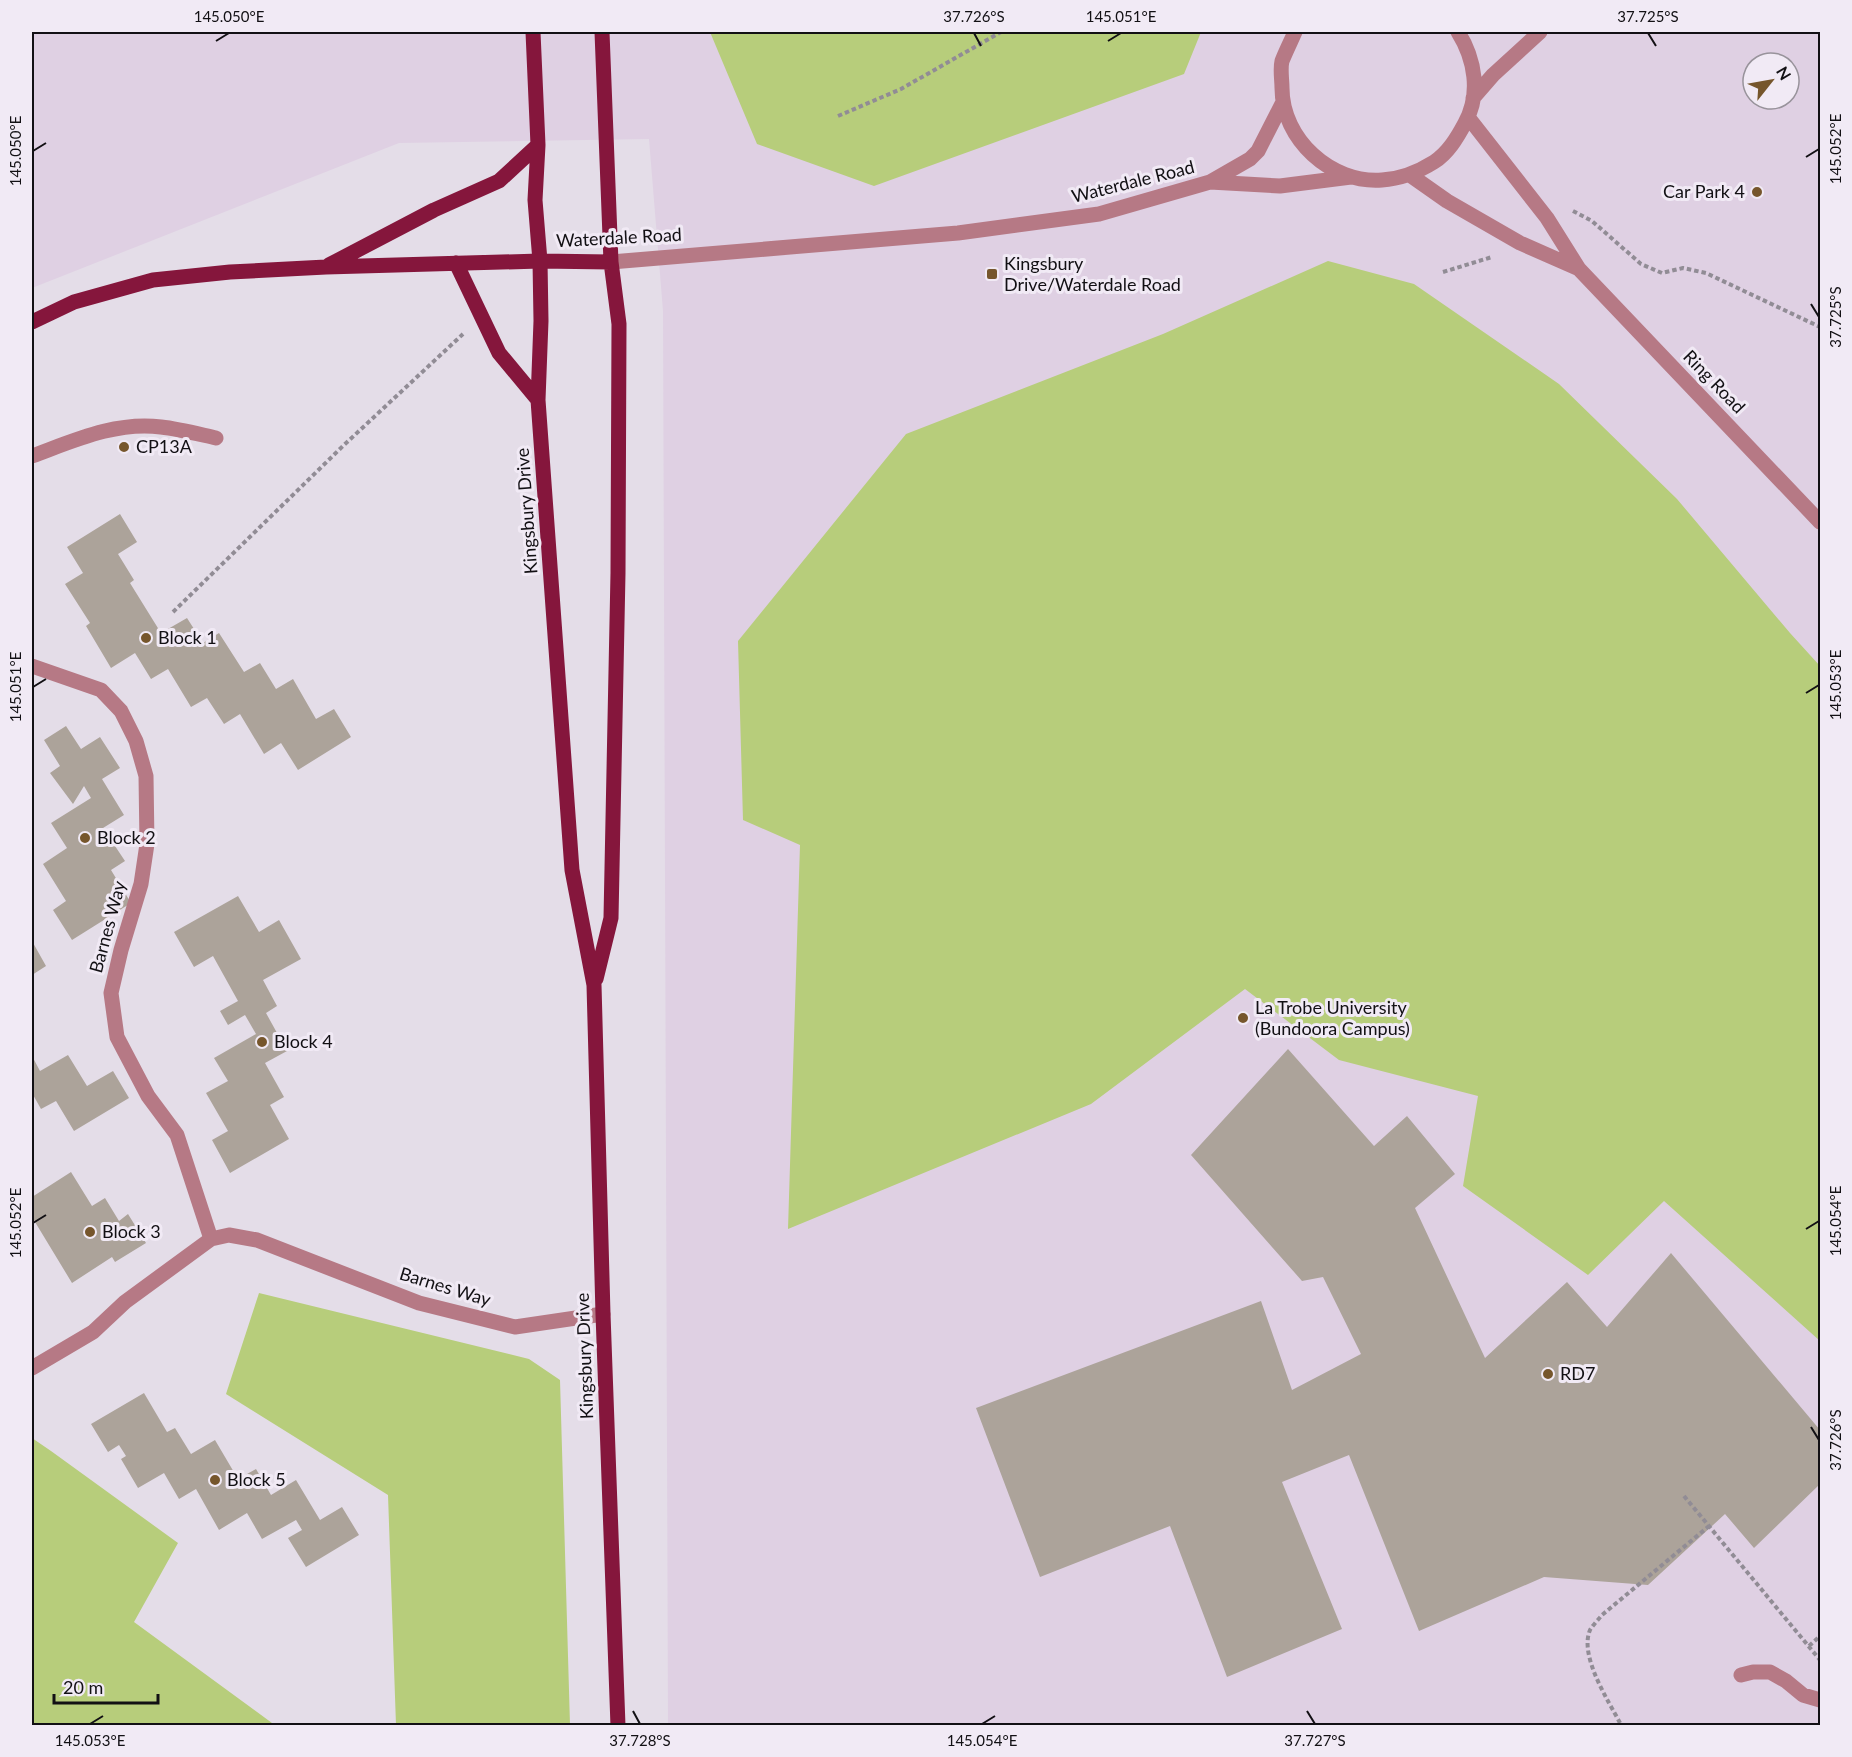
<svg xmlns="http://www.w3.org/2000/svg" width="1852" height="1757" viewBox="0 0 1852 1757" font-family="Lato,sans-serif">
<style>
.education{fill:#dfd0e3;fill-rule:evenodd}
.green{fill:#b7cd7b}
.building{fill:#aca39a}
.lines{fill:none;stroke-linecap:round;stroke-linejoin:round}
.path{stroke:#918c95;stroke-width:4;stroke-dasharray:4.5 3;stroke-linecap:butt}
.minor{stroke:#b67985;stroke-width:15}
.major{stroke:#85163c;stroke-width:15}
.ticks{fill:none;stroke:#121014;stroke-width:2}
.poi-dot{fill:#76562c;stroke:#f1eaf5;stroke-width:2}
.labels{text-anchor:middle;stroke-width:6;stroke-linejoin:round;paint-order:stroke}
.street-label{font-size:18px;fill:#121014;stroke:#f1eaf5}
.poi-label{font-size:18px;fill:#121014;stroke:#f1eaf5;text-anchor:start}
.neatline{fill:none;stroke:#121014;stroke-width:2}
.ticks-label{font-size:15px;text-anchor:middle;fill:#121014}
</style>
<rect width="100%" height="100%" fill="#e4dde8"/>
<path class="education" d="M32,32H1820V1725H668L663,311L649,139L399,143L32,288ZM1753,63H1789V99H1753Z"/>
<path class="green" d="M710,32H1201L1184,74L874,186L757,144Z
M1328,261L1414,284L1559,384L1677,499L1790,633L1820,666V1341L1664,1201L1588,1275L1463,1186L1478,1096L1339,1060L1245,989L1091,1104L788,1229L800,845L743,820L738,641L906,434L1163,334Z
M259,1293L529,1359L560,1380L570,1725H396L388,1495L226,1394Z
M32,1438L51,1451L178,1543L134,1622L272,1723L273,1725H32Z"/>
<path class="building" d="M120,514L137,542L118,554L134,580L130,583L161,633L187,618L203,643L219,633L244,672L260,663L276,689L293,679L316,719L334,709L351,737L298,770L281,743L264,754L240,714L224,724L207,698L191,707L168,669L151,679L135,653L111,668L86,626L90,623L65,584L83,573L67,547Z
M66,726L81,749L100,737L120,768L102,779L124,815L103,828L125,861L111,870L131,903L72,940L53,910L66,901L43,864L67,848L51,823L91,798L84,786L73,804L50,773L60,766L44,740Z
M238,896L259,932L279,920L301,959L263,980L277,1006L266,1013L287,1051L265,1063L284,1097L270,1105L289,1139L230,1173L212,1140L228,1131L206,1093L228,1081L214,1058L256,1034L245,1015L228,1025L220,1011L238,1001L213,956L194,967L174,932Z
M32,941L46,966L32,975Z
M1288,1049L1374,1146L1407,1116L1455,1174L1415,1208L1485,1358L1567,1282L1607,1327L1671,1253L1820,1430V1484L1754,1548L1725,1514L1648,1585L1544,1577L1419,1631L1349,1455L1282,1482L1342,1629L1227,1677L1170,1526L1040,1577L976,1408L1261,1301L1292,1390L1361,1354L1323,1277L1302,1281L1191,1155Z
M68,1055L87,1086L113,1071L129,1098L74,1131L56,1101L41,1109L32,1093V1056L40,1071Z
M71,1172L92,1206L105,1198L119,1221L128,1214L146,1243L115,1262L112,1257L72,1283L32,1217V1197Z
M144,1393L167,1432L175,1428L191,1454L215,1440L238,1479L256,1469L271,1495L296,1480L320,1520L342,1507L359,1535L306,1567L288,1538L302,1530L296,1520L262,1539L247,1513L219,1530L196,1489L179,1499L164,1473L138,1488L121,1459L126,1456L119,1445L108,1452L91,1424Z"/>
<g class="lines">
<path class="path" d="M838,116L901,89L1001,32
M1573,211L1592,221L1641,264L1662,273L1683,268L1706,273L1820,327
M1443,272L1492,257
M173,612L344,445L463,334
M1684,1496L1820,1660
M1809,1646L1820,1636
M1620,1723C1608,1700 1579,1656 1590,1630C1593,1625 1598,1620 1602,1615L1709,1526"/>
<path class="minor" d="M1295,32C1291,41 1286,51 1282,61C1280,69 1282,80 1282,88C1282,139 1331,184 1382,180C1400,179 1418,172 1434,162C1448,153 1457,138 1465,123C1481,94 1475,59 1458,32
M1473,98L1493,75L1540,32
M1468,117L1547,218L1579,269L1820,522
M1410,175L1447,201L1520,243L1579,269
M1210,182L1280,186L1351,177
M611,262L958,233L1099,214L1210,182L1250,159L1258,151L1282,104
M32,456C73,441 116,421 161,427C179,429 198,434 216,438
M32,666L101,690L121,711L136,741L146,776L147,844L141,884L121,950L111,993L117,1037L148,1096L177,1135L211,1239
M32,1368L93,1332L125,1302L211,1239L229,1235L257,1240L419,1303L515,1327L603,1314
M1741,1675L1753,1672H1770L1786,1681L1803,1695L1820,1700"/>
<path class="major" d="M533,32L538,145L535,200L540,261L541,321L538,400L572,870L594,985L603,1314L618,1726
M456,263L499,353L538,400
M329,265L434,210L499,181L538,145
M32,322L74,302L153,280L230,272L326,267L540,261L611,262
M596,979L611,918L618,573L619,324L611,262L602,32"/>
</g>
<path class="ticks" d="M974,33L981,46M1648,33L1656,46M216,41L229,33M1108,41L1121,33M33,151L46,143M1806,157L1819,149M1811,304L1819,317M33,687L46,679M1806,693L1819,685M33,1223L46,1215M1806,1229L1819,1221M1811,1427L1819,1440M633,1711L640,1724M1307,1711L1315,1724M90,1724L103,1716M982,1724L995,1716"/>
<g class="poi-dot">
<circle cx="1757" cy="192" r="6"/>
<rect x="986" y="268" width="12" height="12" rx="3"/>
<circle cx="124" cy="447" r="6"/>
<circle cx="146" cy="638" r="6"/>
<circle cx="85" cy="838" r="6"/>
<circle cx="1243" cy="1018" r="6"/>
<circle cx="262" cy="1042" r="6"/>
<circle cx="90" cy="1232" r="6"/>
<circle cx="1548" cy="1374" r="6"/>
<circle cx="215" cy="1480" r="6"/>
</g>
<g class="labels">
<g class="street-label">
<text transform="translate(1133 182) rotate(-14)" y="6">Waterdale Road</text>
<text transform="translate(619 238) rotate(-3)" y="6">Waterdale Road</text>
<text transform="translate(1714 382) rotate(46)" y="6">Ring Road</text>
<text transform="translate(527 511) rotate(-94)" y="6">Kingsbury Drive</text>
<text transform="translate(108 927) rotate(-75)" y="6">Barnes Way</text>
<text transform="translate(445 1287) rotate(17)" y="6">Barnes Way</text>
<text transform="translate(585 1356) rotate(-92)" y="6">Kingsbury Drive</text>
</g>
<g class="poi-label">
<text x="1745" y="198" text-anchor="end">Car Park 4</text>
<text x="1004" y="270">Kingsbury<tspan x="1004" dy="21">Drive/Waterdale Road</tspan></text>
<text x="136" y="453">CP13A</text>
<text x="158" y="644">Block 1</text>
<text x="97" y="844">Block 2</text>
<text x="1255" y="1014">La Trobe University<tspan x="1255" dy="21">(Bundoora Campus)</tspan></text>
<text x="274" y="1048">Block 4</text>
<text x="102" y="1238">Block 3</text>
<text x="1560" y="1380">RD7</text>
<text x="227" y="1486">Block 5</text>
</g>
</g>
<rect width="1852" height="1757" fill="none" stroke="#f1eaf5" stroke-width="66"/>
<g transform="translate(1771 81) rotate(59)"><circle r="28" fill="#f1eaf5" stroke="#98939b" stroke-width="1.5"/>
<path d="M0-4.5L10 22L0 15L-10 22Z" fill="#76562c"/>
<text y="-9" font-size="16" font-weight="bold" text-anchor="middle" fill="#121014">N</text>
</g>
<path d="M54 1694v9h104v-9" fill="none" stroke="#121014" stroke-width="3"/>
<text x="63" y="1694" font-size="18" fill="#121014" stroke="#f1eaf5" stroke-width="4.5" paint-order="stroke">20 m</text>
<rect x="33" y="33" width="1786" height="1691" class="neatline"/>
<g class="ticks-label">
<text x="229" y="22">145.050°E</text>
<text x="974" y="22">37.726°S</text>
<text x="1121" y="22">145.051°E</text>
<text x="1648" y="22">37.725°S</text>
<text transform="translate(1836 149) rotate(-90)" y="5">145.052°E</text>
<text transform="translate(16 151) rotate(-90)" y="5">145.050°E</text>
<text transform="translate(1836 317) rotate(-90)" y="5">37.725°S</text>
<text transform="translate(1836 685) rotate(-90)" y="5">145.053°E</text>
<text transform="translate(16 687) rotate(-90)" y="5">145.051°E</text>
<text transform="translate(1836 1221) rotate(-90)" y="5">145.054°E</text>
<text transform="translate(16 1223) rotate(-90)" y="5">145.052°E</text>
<text transform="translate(1836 1440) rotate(-90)" y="5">37.726°S</text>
<text x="90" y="1746">145.053°E</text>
<text x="640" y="1746">37.728°S</text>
<text x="982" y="1746">145.054°E</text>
<text x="1315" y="1746">37.727°S</text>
</g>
</svg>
